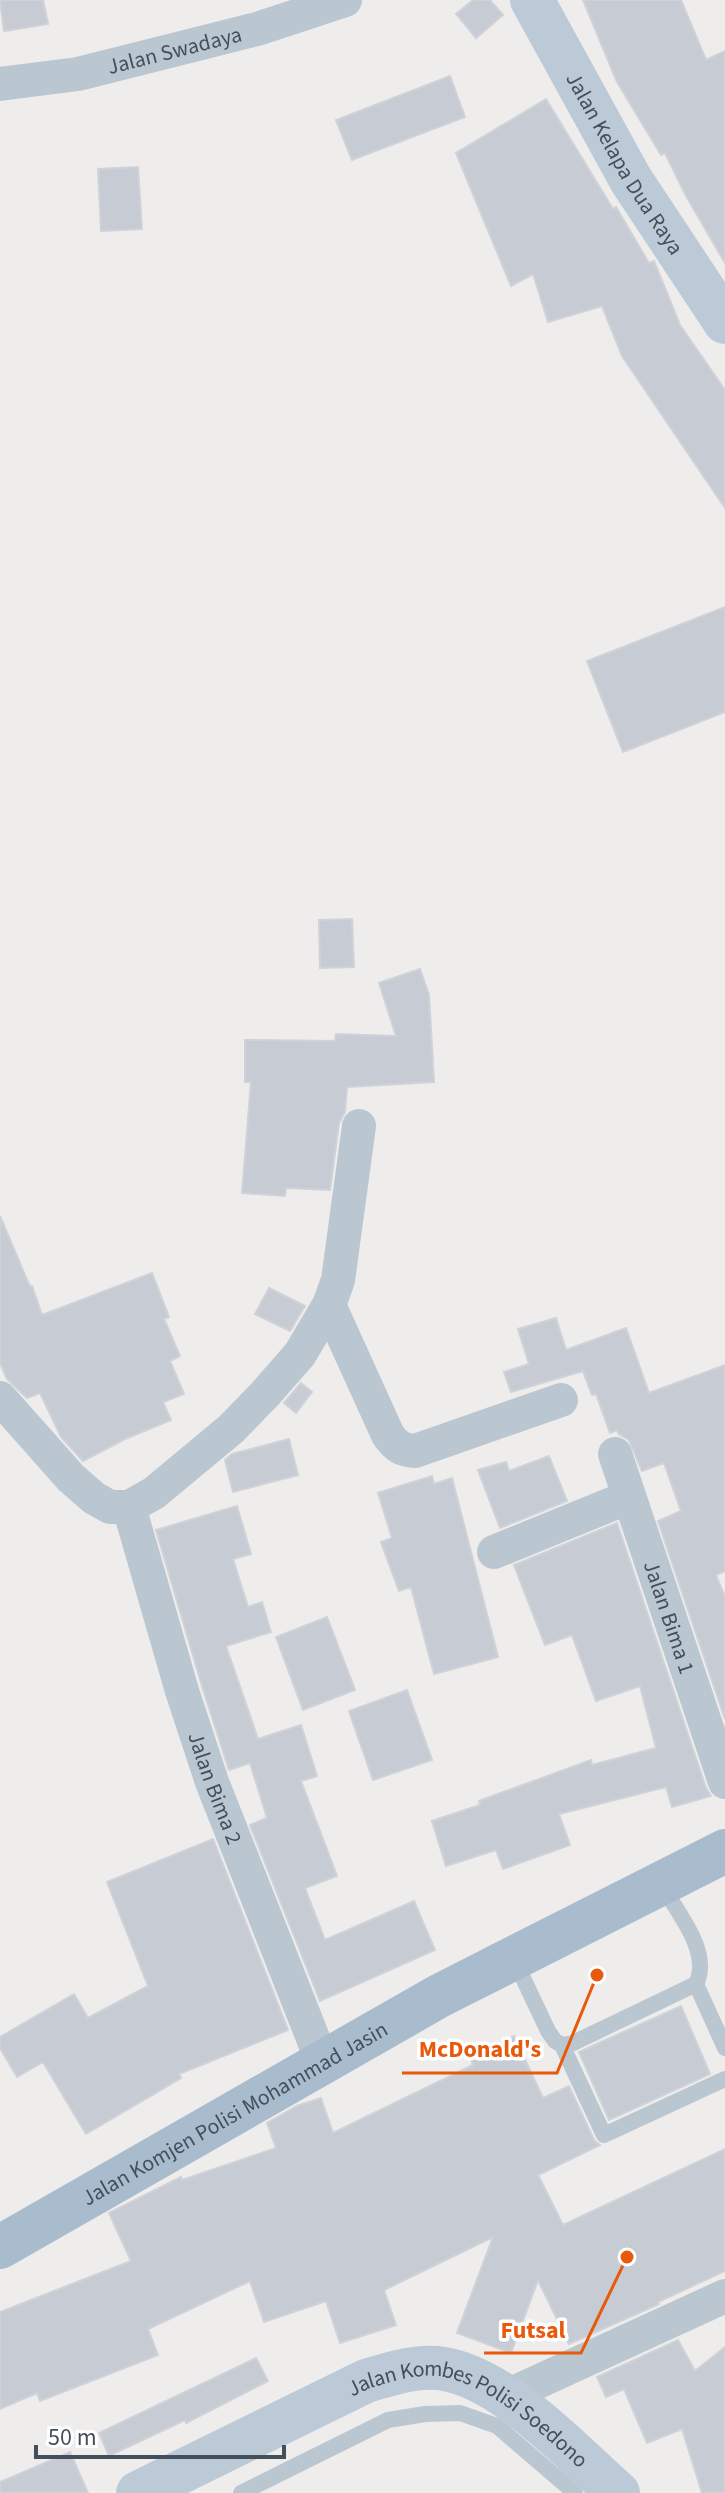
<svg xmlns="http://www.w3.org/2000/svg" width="725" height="2493" viewBox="0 0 725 2493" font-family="'Source Sans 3',sans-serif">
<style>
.building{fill:#c7cbd3;stroke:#cfd2d8;stroke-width:2}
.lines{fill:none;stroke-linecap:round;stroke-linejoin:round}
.lane{stroke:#bbc7d0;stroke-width:16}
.street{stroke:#bbc7d0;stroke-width:34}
.secondary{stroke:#bccad7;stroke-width:44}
.primary{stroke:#a9bcce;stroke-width:44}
.labels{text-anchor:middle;stroke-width:7;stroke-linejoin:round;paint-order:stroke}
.street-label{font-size:22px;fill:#43505b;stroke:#fff}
.leader{fill:none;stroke:#e8590c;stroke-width:3}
.callout-dot{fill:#e8590c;stroke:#fff;stroke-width:3}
.callout-label{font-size:24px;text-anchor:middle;font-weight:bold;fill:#e8590c;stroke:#fff;stroke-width:7;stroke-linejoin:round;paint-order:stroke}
</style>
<rect width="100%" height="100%" fill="#efecec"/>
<path class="building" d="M0,0H43L48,24L4,31Z
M473,0H490L503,15L476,38L456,14Z
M583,0H681L706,60L725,51V263L686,196L665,153L661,155L617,82Z
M450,76L465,117L352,160L336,120Z
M546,99L613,209L616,207L649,263L654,261L680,325L725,390V508L622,356L602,306L548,322L533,274L511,286L456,153Z
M138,167L142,229L101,231L98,169Z
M725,607V712L623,752L587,661Z
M352,919L354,967L320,968L319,920Z
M420,969L429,995L434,1082L347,1087L345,1112L339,1123L330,1190L286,1188L285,1196L242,1193L251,1082H245V1040L335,1041L336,1034L396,1036L379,983Z
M0,1216L30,1287L32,1286L42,1315L152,1273L169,1317L164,1319L180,1356L170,1361L184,1394L163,1402L171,1420L125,1439L83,1461L61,1437L40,1393L27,1398L7,1379L0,1363Z
M269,1288L305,1306L290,1331L255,1314Z
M556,1318L566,1350L626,1328L649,1393L725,1365V1571L716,1575L725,1597V1719L658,1521L681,1511L664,1463L642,1471L629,1440L619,1434L617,1430L610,1433L596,1394L592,1395L583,1371L511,1392L504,1372L529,1364L518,1329Z
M301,1383L312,1392L296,1413L284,1403Z
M289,1439L298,1475L233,1492L225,1460L232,1454Z
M549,1456L567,1501L500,1528L478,1470L506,1462L509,1471Z
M432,1476L434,1484L452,1478L498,1657L434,1674L411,1587L399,1591L381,1542L392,1538L378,1493Z
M237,1506L251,1554L233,1559L248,1607L262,1602L271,1632L226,1646L258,1739L301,1725L317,1776L301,1781L337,1876L305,1888L325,1940L414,1901L435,1950L320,2001L250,1825L267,1818L250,1763L229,1770L202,1686L156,1530Z
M617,1523L706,1788L711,1796L672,1807L666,1787L559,1814L570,1845L503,1869L496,1850L446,1866L432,1821L480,1805L479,1801L591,1760L592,1765L656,1748L640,1686L596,1701L572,1635L545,1645L514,1565Z
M327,1617L355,1690L303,1710L276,1637Z
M407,1690L432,1760L373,1780L349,1711Z
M213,1839L288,2030L179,2074L181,2078L86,2134L43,2062L17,2077L0,2048V2037L74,1994L88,2018L148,1986L107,1882Z
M681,2006L710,2074L609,2120L579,2052Z
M514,2036L543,2098L569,2086L594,2140L600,2145L538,2175L563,2225L725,2149V2271L658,2302L659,2304L569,2344L538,2280L511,2353L457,2333L493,2237L384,2290L396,2325L340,2343L326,2301L264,2322L250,2281L148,2329L158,2355L40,2401L37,2393L0,2409V2312L131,2261L109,2213L181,2177L182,2180L276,2148L267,2123L297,2106L321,2098L333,2133L473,2065L470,2057Z
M678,2340L695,2371L725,2347V2493H702L682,2429L647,2443L624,2389L606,2397L597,2377Z
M256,2358L268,2381L186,2423L185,2420L109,2456L99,2433Z
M70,2452L88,2493H0V2482Z"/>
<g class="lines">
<path class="lane" d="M515,1961L548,2031L555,2041L562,2045L573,2043L696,1984C712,1952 677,1912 661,1884
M696,1984L725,2048
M562,2045L604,2135L725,2079
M241,2493L388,2420L425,2414L460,2413L497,2426L575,2493"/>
<g class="street">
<path id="s1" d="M0,84L78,74L257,29L345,0"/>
<path d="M329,1305L388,1435C396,1446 401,1450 415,1451L561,1400"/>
<path d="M0,1398L71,1478L94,1498L110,1507H129L154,1493L231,1429L265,1394L300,1354L329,1305L338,1280L359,1126"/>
<path id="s2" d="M615,1454L725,1782"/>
<path id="s3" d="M129,1507L182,1691L212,1782L322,2061"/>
<path d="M494,1552L629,1497"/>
<path d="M507,2396L725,2296"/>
</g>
<g class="secondary">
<path id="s4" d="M532,0L631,180L725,322"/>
<path id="s5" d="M138,2493L366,2381C390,2374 413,2366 438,2368C502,2375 571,2452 618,2493"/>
</g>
<path class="primary" id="s6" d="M0,2247L439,1996L725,1851"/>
</g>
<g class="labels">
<g class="street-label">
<text dy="8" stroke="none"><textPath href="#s1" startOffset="178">Jalan Swadaya</textPath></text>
<text dy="8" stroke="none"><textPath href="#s4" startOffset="188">Jalan Kelapa Dua Raya</textPath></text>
<text dy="8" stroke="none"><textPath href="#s2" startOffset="172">Jalan Bima 1</textPath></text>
<text dy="8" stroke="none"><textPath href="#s3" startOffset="294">Jalan Bima 2</textPath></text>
<text dy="8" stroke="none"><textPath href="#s6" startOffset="270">Jalan Komjen Polisi Mohammad Jasin</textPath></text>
<text dy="8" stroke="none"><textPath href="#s5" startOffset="370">Jalan Kombes Polisi Soedono</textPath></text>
</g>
</g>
<path class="leader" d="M597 1975L557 2073H402M627 2257L581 2353H484"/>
<g class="callout-dot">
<circle cx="597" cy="1975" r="8"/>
<circle cx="627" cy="2257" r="8"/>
</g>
<g class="callout-label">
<text x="480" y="2057">McDonald's</text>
<text x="533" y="2338">Futsal</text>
</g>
<path d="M36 2445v12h248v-12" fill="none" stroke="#43505b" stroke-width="4"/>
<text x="48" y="2445" font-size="24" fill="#43505b" stroke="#ffffff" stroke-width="6" paint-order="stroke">50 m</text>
</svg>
